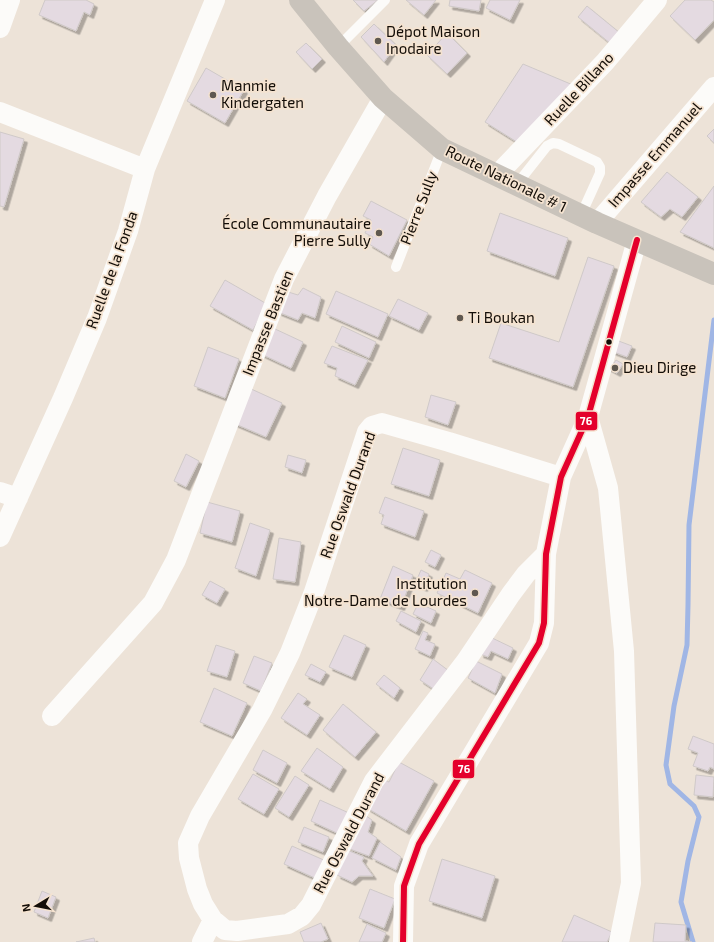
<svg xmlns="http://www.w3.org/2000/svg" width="714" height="942" viewBox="0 0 714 942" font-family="'Exo 2',sans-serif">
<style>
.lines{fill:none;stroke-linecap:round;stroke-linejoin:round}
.stream{stroke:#a0b6e5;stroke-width:5}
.building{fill:#e4dae1;stroke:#cfc9c8;filter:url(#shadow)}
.lane{stroke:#fcfbf9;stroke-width:10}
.street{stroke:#fcfbf9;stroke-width:20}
.primary{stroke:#c9c3bb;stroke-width:22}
.bus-1-casing{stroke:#f5e3d0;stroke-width:9}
.bus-1{stroke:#e4002b;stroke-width:6}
.poi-dot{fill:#5f5850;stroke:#f5e3d0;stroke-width:1.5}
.bus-dot{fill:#130d07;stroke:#f5e3d0;stroke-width:1.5}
.labels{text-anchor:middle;stroke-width:3.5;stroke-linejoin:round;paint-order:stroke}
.poi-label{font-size:15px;fill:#130d07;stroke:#f5e3d0;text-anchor:start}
.street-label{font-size:15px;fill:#130d07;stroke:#f5e3d0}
.line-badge{stroke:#f5e3d0;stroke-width:1.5}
.badge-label{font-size:11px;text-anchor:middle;font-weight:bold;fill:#fff}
</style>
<defs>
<filter id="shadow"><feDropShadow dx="3.5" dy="3.5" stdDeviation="0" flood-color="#0004"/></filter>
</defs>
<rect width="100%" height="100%" fill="#ede3d8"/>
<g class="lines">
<path class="stream" d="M693,942L681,902L688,861L699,817L694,806L670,784L666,765L674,706L687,645L688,605L689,525L714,320"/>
</g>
<path class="building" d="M45,0H86L94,4L90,15L84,12L76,31L39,15Z
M353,0H378L364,11Z
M406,0H436L424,15Z
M450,0H481L479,11L449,6Z
M490,0H520L510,20L486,8Z
M685,0H711L714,2V20L695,40L670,16Z
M587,6L620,33L611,44L578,17Z
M374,24L396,45L384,62L361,37Z
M447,33L467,53L447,74L427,55Z
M306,43L322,59L312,69L296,52Z
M523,64L573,85L520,144L485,122Z
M206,68L244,90L225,123L187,101Z
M714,129V143L707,136Z
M0,132L24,139L4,207L0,206Z
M667,172L698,197L682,217L670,209L661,217L641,202Z
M714,186V248L680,232Z
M371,201L407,220L389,256L369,244L373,237L365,233L371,220L363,216Z
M500,213L568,238L555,276L487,251Z
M588,257L614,266L573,387L489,358L501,323L559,342Z
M225,280L267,304L253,330L210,306Z
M303,288L321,297L315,318L302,313L298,320L278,312L285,291L298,295Z
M336,291L388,314L378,337L326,314Z
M398,299L428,313L419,330L389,316Z
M342,326L376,342L369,358L335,342Z
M273,328L303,342L291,368L261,354Z
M616,340L632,346L627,357L611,351Z
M332,346L368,360L355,385L335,376L337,368L324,363Z
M208,347L239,359L225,398L194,386Z
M610,360L614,363L616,360L623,364L617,373L606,367Z
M249,388L282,403L266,437L233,423Z
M431,395L456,402L448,425L425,417Z
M403,448L440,460L429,496L391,484Z
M186,454L199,461L186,487L174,481Z
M288,455L306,460L302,473L285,467Z
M385,497L424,511L415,537L381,524L384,515L379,513Z
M207,502L240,511L232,542L200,533Z
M250,523L270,530L256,576L235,568Z
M279,538L301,542L295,582L273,579Z
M431,550L441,555L435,567L425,562Z
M393,566L413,575L401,607L380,599Z
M421,570L429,574L424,588L415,584Z
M465,570L492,583L478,613L437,593L446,573L460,579Z
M210,581L225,589L217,603L202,595Z
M418,604L424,608L425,606L436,611L431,623L413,614Z
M401,611L421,621L416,632L396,621Z
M423,631L428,633L425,640L435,644L430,656L415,649Z
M344,635L366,645L352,677L329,667Z
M488,636L513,648L508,659L491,651L488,657L480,654Z
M216,645L235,651L227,677L207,671Z
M254,656L272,663L261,691L243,683Z
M433,659L453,674L438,692L420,680Z
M476,661L502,674L495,693L468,678Z
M311,664L326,672L320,682L305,675Z
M384,675L400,688L394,698L376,684Z
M214,688L247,703L232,736L200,722Z
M298,693L307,699L303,704L320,715L307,735L281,718Z
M343,704L376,732L355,757L323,730Z
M693,736L714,744V769L710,767L708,771L693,766L698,753L688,749Z
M317,748L343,767L330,789L301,771Z
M263,750L287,763L277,783L253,770Z
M399,762L434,781L406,831L367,808L383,779L389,782Z
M253,774L279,789L264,814L238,799Z
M696,775L714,777L713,797L694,795Z
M295,776L309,785L289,817L275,808Z
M320,800L349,813L339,834L311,821Z
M362,813L372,820L368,832L377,838L369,856L347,848Z
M304,827L329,837L323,852L298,842Z
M380,842L401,857L396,870L372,858Z
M292,846L326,861L317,879L284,864Z
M347,850L364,857L362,861L373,876H359L352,882L337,875Z
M442,859L495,876L482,918L429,901Z
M370,889L395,899L384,928L359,918Z
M42,891L56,897L48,918L34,912Z
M574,915L612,932L607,942H562Z
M321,923L328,939L321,942H304L300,932Z
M655,923L686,925L685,941L692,942H653Z
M367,924L386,933L382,942H359Z
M94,938L95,942H76Z"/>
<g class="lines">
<path class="lane" d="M338,47L385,0
M517,184L547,146L553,143L559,144L597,162L600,167V173L581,215
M396,267L442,149"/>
<path class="street" d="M0,28L10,0
M0,112L145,169
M498,174L605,62L657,0
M597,223L714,87
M588,417L608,488L624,651L631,883L619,942
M0,492L18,498
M0,537L63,398L97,318L128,231L145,169L215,0
M546,554L526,574L511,594L466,661L374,781L311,905L302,916L288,924L237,931L225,930L213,920L203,904L197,889L189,858L188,843L200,816L262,710L290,653L314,592L367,432L372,426L382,423L449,442L561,477
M52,716L153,603L176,560L284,279L327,196L383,98
M202,942L213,920
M403,942L404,886L419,844L539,643L544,623L546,554L561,477L588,417L637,240"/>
<path class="primary" d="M300,0L338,47L383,98L442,149L597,223L714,274"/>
<g class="bus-1-casing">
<path id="bus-1" d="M403,942L404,886L419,844L539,643L544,623L546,554L561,477L588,417L637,240"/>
</g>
<use href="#bus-1" class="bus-1"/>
</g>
<g class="poi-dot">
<circle cx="378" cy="41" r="4"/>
<circle cx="213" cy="95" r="4"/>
<circle cx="379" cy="233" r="4"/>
<circle cx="460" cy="318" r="4"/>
<circle cx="615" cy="368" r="4"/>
<circle cx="475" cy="593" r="4"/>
</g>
<circle class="bus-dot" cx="609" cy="342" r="3.5"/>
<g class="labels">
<g class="poi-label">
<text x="386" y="37">Dépot Maison<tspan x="386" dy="17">Inodaire</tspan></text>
<text x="221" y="91">Manmie<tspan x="221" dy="17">Kindergaten</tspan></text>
<text x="371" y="229" text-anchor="end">École Communautaire<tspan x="371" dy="17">Pierre Sully</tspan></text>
<text x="468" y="323">Ti Boukan</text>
<text x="623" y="373">Dieu Dirige</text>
<text x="467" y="589" text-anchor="end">Institution<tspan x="467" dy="17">Notre-Dame de Lourdes</tspan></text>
</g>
<g class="street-label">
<text transform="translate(579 89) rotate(-47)" y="5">Ruelle Billano</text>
<text transform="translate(655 155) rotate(-49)" y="5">Impasse Emmanuel</text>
<text transform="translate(506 179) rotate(26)" y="5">Route Nationale # 1</text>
<text transform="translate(419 208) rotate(-69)" y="5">Pierre Sully</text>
<text transform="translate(112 270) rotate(-70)" y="5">Ruelle de la Fonda</text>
<text transform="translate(268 323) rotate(-68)" y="5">Impasse Bastien</text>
<text transform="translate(348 495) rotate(-70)" y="5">Rue Oswald Durand</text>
<text transform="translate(349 833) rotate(-62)" y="5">Rue Oswald Durand</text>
</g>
</g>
<g class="line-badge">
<rect x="575" y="411" width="23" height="20" rx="4" fill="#e4002b"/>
<rect x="452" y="759" width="23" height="20" rx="4" fill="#e4002b"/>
</g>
<g class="badge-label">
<text x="586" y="425">76</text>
<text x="464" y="773">76</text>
</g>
<g transform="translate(36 906) rotate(260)" stroke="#f5e3d0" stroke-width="3" paint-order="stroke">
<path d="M0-3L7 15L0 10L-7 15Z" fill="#130d07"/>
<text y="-6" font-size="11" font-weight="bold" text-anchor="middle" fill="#130d07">N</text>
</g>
</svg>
